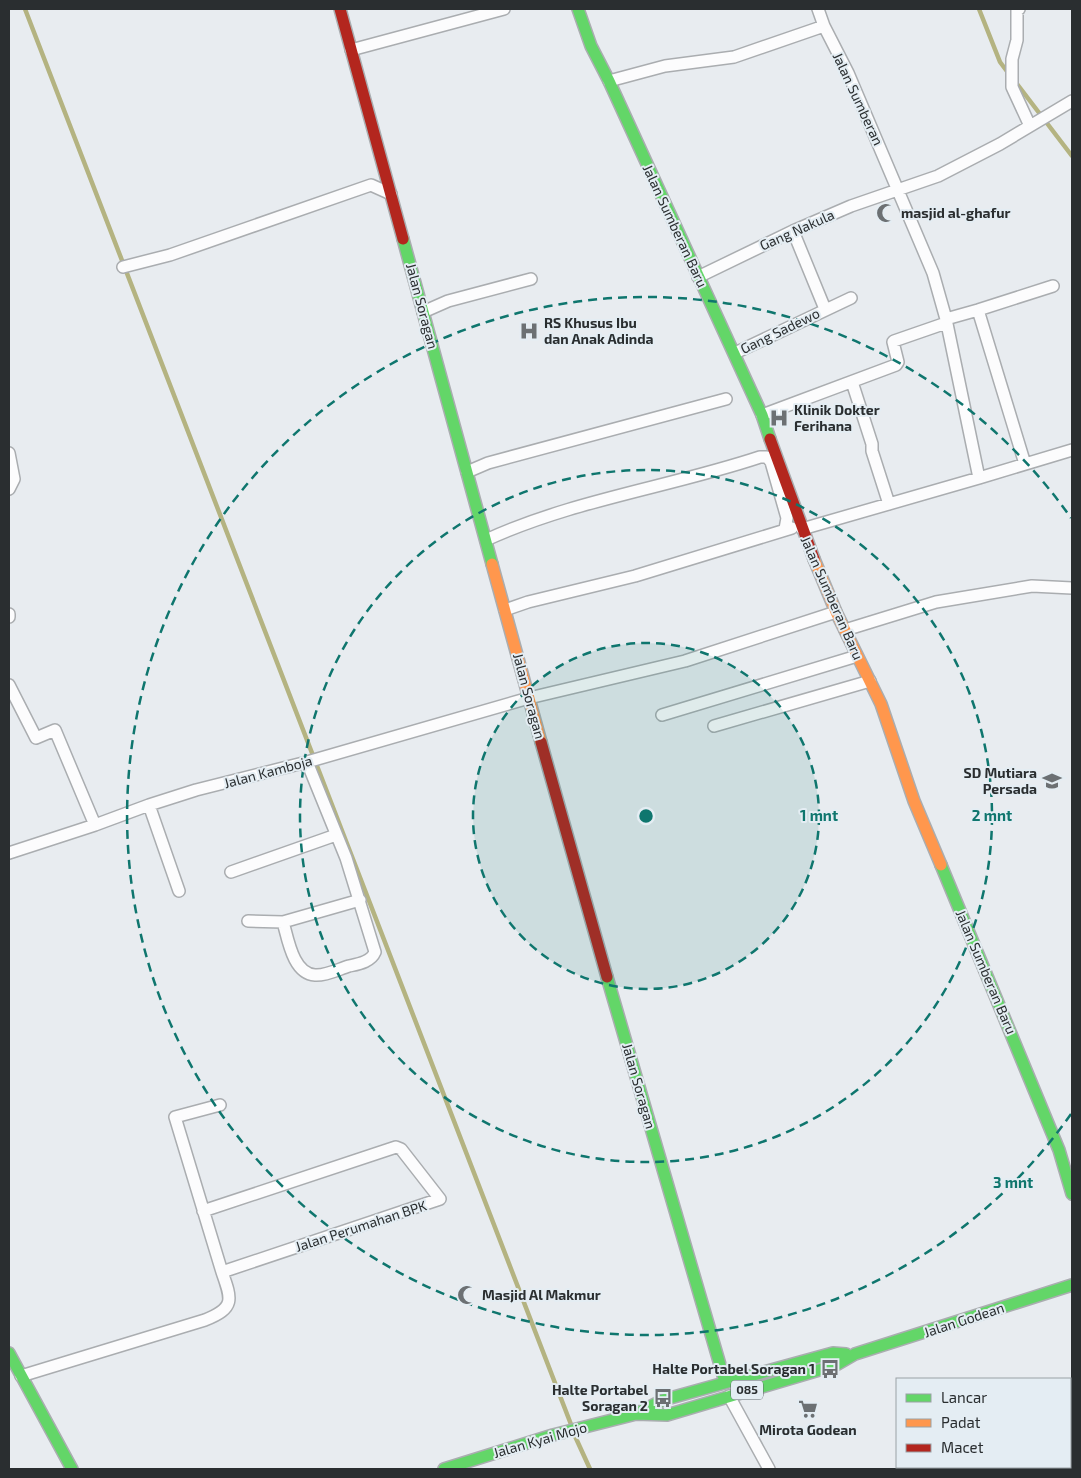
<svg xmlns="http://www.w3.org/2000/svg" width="1081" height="1478" viewBox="0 0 1081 1478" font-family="'Exo 2',sans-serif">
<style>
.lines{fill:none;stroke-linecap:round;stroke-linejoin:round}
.stream{stroke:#b4b381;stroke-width:4.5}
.street-casing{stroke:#aaadb0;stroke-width:14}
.fast-casing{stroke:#aaadb0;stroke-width:14}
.slow-casing{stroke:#aaadb0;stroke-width:14}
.jam-casing{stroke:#aaadb0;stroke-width:14}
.street{stroke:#fcfcfd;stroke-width:11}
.fast{stroke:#63d668;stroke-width:11}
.slow{stroke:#ff974d;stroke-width:11}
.jam{stroke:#b3261e;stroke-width:11}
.ring{fill:none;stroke:#0f766e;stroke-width:2.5;stroke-dasharray:9 6}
.labels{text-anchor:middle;stroke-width:4;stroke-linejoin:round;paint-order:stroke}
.shield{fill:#e4edf3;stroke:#62676a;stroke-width:1}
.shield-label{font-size:12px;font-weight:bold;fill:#2a2e30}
.street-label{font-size:14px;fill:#2a2e30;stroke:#e4edf3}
.poi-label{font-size:14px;font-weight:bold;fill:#2a2e30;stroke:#e4edf3;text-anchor:start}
.centre{fill:#0f766e;stroke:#e4edf3;stroke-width:2.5}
.ring-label{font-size:15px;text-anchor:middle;font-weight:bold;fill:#0f766e;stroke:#e4edf3;stroke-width:4;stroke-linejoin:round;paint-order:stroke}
</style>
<rect width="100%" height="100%" fill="#e8ecf0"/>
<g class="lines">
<path class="stream" d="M25,9L572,1427
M979,9L1000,62L1009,74
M1014,80L1072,156
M574,1434L590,1469"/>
<g class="street-casing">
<path id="street" d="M1019,9L1017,10V40L1012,59V87L1030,126
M351,50L504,9
M609,81L665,66L734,57L824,26
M793,231L825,309
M123,267L170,255L371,185L391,194
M698,277L793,231L851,206L938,176L1000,144L1072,101
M978,310L1025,464
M423,312L448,301L531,279
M946,319L978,310L1053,286
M735,353L851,298
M852,382L872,444V451L889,504
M762,415L896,365L898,362L893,342L894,341L946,323
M9,453L14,479L9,489
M467,472L488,463L726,399
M979,478L1072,450
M802,529L979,478L946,319L933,273L848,73L824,26L818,9
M486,540C573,500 670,487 760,457H767L771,462L787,518L785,529
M505,610L528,602L635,576L792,528
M9,614V617
M845,630L936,602L1032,586L1072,588
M9,685L36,738L55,730L95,825
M662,715L857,656
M714,726L870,681
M149,805L179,891
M9,853L95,825L149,805L196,790L307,762L529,698L685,661L836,612
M231,872L336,835
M248,921L283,922L360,900
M283,922C288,939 293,974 315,975C326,976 339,969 349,966C358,964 371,962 375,952L346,858L307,762
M203,1211L396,1147L401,1149L440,1199L222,1272L175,1117L220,1105
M21,1376L205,1320C235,1308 232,1300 222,1272
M729,1396L769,1469
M1070,1443L1072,1442
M1032,1469L1035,1467"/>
</g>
<g class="fast-casing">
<path id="fast" d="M578,9L591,46L609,81L762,415L770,439
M403,239L492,564
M941,865L1059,1150L1072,1194
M607,977L725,1382
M9,1353L72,1469
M636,1414L667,1415L836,1365L855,1354L1072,1285
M444,1469L553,1435L636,1414L663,1400L833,1353L846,1354"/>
</g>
<g class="slow-casing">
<path id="slow" d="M814,559L836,612L881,704L914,801L941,865
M492,564L541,742"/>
</g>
<g class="jam-casing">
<path id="jam" d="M340,9L403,239
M770,439L814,559
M541,742L607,977"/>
</g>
<use href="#street" class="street"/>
<use href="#fast" class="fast"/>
<use href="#slow" class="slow"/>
<use href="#jam" class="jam"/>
</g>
<circle cx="646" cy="816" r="173" fill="#0f766e" fill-opacity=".12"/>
<g class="ring">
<circle cx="646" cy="816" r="173"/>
<circle cx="646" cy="816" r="346"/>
<path d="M1071 1114A519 519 0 1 1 1071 518"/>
</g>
<defs>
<g id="mosque-bare" transform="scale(1.5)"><path d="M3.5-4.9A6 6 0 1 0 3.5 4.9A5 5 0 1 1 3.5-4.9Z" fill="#6c7073" stroke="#e4edf3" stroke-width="2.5" paint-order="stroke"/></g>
<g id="hospital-bare" transform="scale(1.5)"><path d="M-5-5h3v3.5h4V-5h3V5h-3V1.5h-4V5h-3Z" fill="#6c7073" stroke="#e4edf3" stroke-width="2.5" paint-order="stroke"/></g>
<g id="school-bare" transform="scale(1.5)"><path d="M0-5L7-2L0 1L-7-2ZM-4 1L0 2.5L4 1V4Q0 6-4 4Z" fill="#6c7073" stroke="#e4edf3" stroke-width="2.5" paint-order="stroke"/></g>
<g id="bus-bare" transform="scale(1.5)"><path d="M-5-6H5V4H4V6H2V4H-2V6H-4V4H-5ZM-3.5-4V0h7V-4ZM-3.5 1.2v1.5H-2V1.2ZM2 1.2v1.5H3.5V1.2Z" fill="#6c7073" stroke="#e4edf3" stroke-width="2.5" paint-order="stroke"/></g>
<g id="supermarket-bare" transform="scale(1.5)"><path d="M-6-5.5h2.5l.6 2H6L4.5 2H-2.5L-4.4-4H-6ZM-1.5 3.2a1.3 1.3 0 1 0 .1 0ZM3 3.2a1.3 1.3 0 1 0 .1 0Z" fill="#6c7073" stroke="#e4edf3" stroke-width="2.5" paint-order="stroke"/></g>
</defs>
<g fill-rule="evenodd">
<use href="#mosque-bare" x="886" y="213"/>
<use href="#hospital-bare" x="529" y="331"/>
<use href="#hospital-bare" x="779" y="418"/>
<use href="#school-bare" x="1052" y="781"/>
<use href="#mosque-bare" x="467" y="1295"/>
<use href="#bus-bare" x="830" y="1369"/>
<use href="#bus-bare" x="663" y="1398"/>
<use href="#supermarket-bare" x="808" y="1409"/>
</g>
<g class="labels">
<rect class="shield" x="731" y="1380.5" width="32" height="19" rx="4"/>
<g class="shield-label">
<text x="747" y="1394">085</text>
</g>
<g class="street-label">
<text transform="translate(858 99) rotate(65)" y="5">Jalan Sumberan</text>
<text transform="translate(675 226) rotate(65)" y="5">Jalan Sumberan Baru</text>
<text transform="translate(797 230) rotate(-24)" y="5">Gang Nakula</text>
<text transform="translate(422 306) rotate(75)" y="5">Jalan Soragan</text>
<text transform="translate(780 331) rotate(-26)" y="5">Gang Sadewo</text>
<text transform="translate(832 598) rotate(66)" y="5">Jalan Sumberan Baru</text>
<text transform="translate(529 696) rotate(75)" y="5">Jalan Soragan</text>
<text transform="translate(268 772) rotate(-15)" y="5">Jalan Kamboja</text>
<text transform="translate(986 972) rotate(67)" y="5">Jalan Sumberan Baru</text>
<text transform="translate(639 1086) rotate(74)" y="5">Jalan Soragan</text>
<text transform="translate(361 1226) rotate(-18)" y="5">Jalan Perumahan BPK</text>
<text transform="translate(964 1320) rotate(-18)" y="5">Jalan Godean</text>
<text transform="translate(540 1440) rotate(-16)" y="5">Jalan Kyai Mojo</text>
</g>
<g class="poi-label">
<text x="901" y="218">masjid al-ghafur</text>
<text x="544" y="328">RS Khusus Ibu<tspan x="544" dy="16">dan Anak Adinda</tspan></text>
<text x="794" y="415">Klinik Dokter<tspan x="794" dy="16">Ferihana</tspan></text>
<text x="1037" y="778" text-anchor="end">SD Mutiara<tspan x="1037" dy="16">Persada</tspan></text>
<text x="482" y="1300">Masjid Al Makmur</text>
<text x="815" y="1374" text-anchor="end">Halte Portabel Soragan 1</text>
<text x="648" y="1395" text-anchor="end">Halte Portabel<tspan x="648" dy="16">Soragan 2</tspan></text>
<text x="808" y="1435" text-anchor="middle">Mirota Godean</text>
</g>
</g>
<circle cx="646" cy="816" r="8" class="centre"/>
<g class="ring-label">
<text x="819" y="821">1 mnt</text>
<text x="992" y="821">2 mnt</text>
<text x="1013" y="1188">3 mnt</text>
</g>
<rect width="1081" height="1478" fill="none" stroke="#2a2e30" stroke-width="20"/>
<rect x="896" y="1378" width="175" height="90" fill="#e4edf3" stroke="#9aa1a5"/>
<rect x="906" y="1394" width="25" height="8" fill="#63d668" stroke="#9aa1a5"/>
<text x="941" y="1403" font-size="15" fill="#2a2e30">Lancar</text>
<rect x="906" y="1419" width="25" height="8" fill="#ff974d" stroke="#9aa1a5"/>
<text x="941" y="1428" font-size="15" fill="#2a2e30">Padat</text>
<rect x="906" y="1444" width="25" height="8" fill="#b3261e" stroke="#9aa1a5"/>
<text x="941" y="1453" font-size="15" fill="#2a2e30">Macet</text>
</svg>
